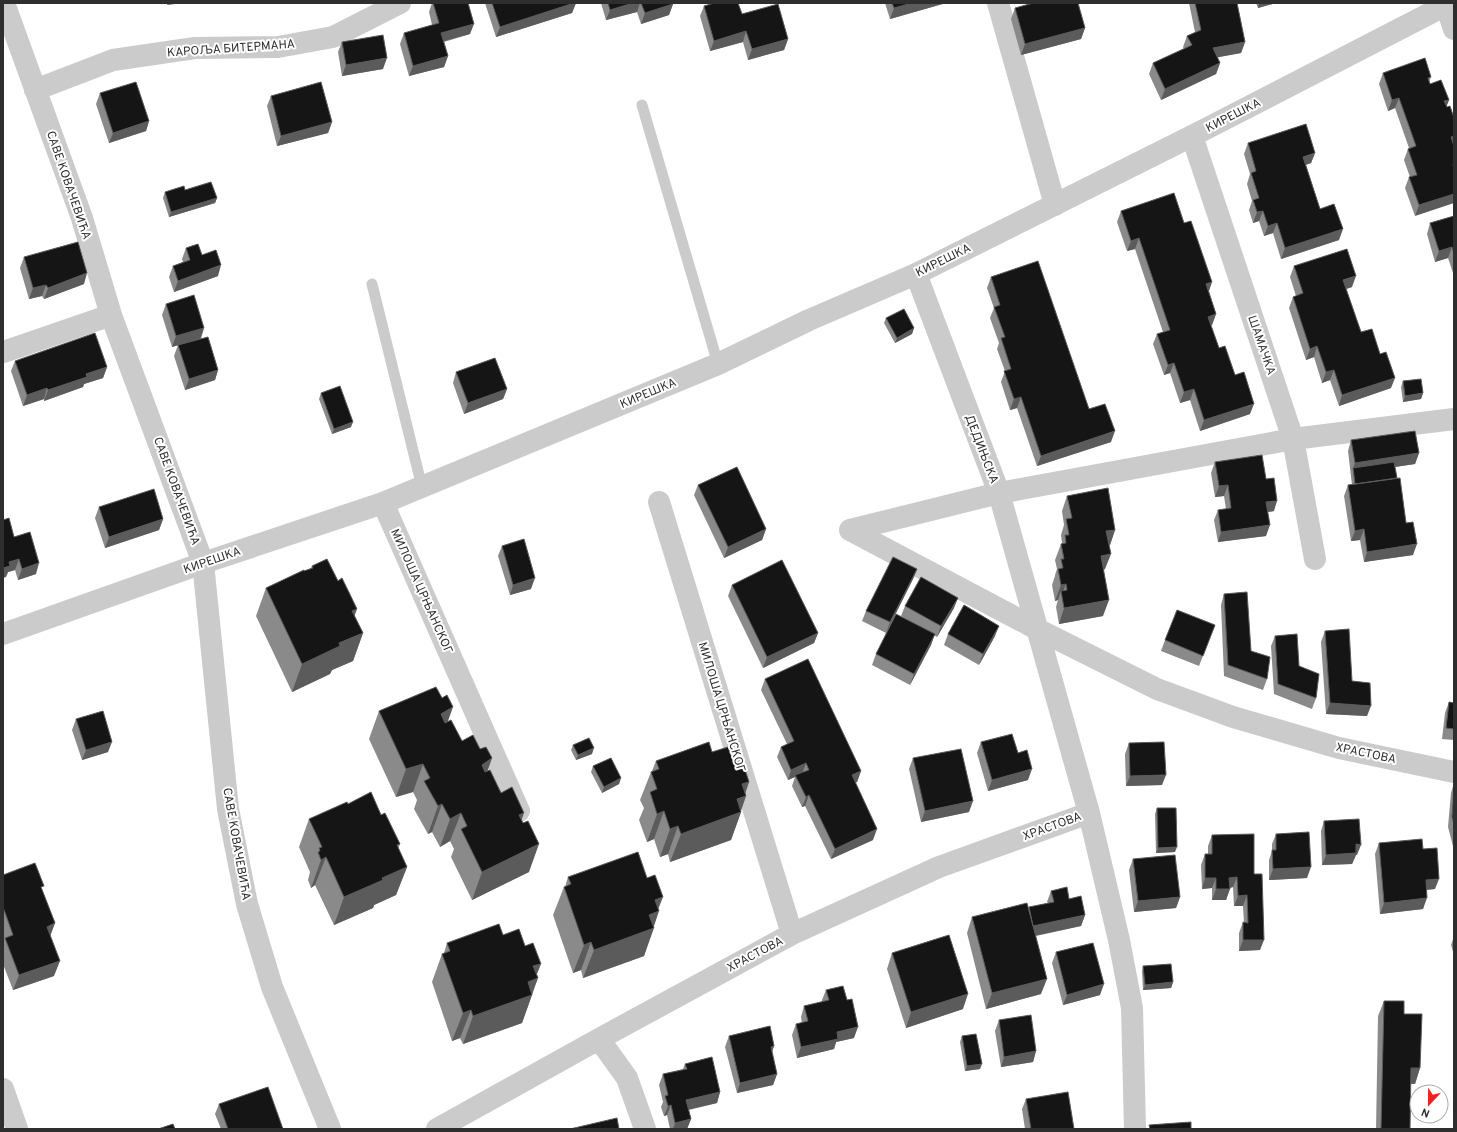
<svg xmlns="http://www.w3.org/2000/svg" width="1457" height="1132" viewBox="0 0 1457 1132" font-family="Overpass,sans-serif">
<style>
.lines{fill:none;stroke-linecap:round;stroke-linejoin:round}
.service{stroke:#cbcbcb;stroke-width:11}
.minor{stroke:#cbcbcb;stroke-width:22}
.tertiary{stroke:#cbcbcb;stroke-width:22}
.wall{fill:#8a8a8a}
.shaded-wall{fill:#5b5b5b}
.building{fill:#151515;stroke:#5b5b5b}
.labels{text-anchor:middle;stroke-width:4;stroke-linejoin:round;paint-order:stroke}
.street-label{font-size:12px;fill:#2e2e2e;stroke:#fff}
</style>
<rect width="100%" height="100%" fill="#fff"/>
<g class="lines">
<path class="service" d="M642,105L718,364
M372,284L422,487"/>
<path class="minor" d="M4,3L82,218L111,315L203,563L228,809L247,904L272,987L330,1129
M998,3L1055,205
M1446,5L1454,29
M35,90L113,60L195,48L278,47L333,37L400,3
M1192,136L1293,439L1315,559
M916,274L999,493L1089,813L1119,940L1132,1008L1135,1129
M3,352L111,315
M659,502L792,934
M383,503L519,811
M850,530L1037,629L1157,689L1233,717L1339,748L1454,772
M850,530L999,493L1293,439L1454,419
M599,1039L627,1078L645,1129
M3,1089L17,1129
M437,1129L599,1039L792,934L939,867L1089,813"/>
<path class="tertiary" d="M3,634L203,563L383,503L718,364L809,320L916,274L1192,136L1450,3"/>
</g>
<path class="wall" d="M432,3H468L470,34L444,42L448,56L444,67L409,76L400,44L404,33L432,25L429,12Z
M485,3H576L572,13L496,37Z
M601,3H673V4L669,15L641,24L637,12L606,20Z
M885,3H946L890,19Z
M1189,3H1237L1245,42L1241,53L1217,57L1220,63L1216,74L1161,100L1149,74L1153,63L1184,49L1183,47L1187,36L1195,32Z
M1256,3H1276L1258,8Z
M704,6L742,14L788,39L784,50L748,60L743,42L710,51L700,16Z
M1015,8L1085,28L1081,39L1021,55L1011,19Z
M342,42L383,69L342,76L338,52Z
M1383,73L1431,77L1429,82L1430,84L1449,100L1446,107L1454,118V142L1453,144L1415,216L1405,188L1409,177H1410L1404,160L1408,149L1409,148L1395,108L1388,111L1379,84Z
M100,93L149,121L146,131L109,143L96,104Z
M271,96L332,122L328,133L277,146L267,106Z
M1248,143L1315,153L1311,163L1306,165L1320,209L1339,240L1281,259L1273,233L1264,236L1259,221L1253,223L1249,210L1252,201L1247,184L1250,174L1244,154Z
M185,190L217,198L215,203L169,217L163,198L165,192Z
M1121,211L1184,223L1212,282L1209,291L1216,314L1212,325H1211L1219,348L1235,375L1250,414L1200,431L1190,400L1180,403L1170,373L1164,375L1153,344L1157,334L1163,332L1135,249L1127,251L1117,222Z
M1454,216V276L1448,258L1435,262L1427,234L1430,223Z
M186,248L202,255L218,276L174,292L169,277L173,266L183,262L182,259Z
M24,257L84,284L44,299L42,296L29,299L20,268Z
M1294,266L1352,287L1346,289L1361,332L1391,388L1339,406L1330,380L1322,383L1314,357L1306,360L1289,308L1293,297L1296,296L1290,277Z
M991,277L1089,409L1111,442L1037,466L1017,408L1010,410L1001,382L1005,371L997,349L999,343L990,318L994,308L987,288Z
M166,304L204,328L201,339L218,370L215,380L185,390L174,356L178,345L172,347L162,315Z
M886,318L914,328L912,334L895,343L884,323Z
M15,361L107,367L103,378L84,384L83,387L44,401V399L23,406L11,371Z
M456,372L507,389L503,399L464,414L453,383Z
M1403,381L1423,393L1421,399L1403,402L1401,387Z
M321,393L351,427L332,434L319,399Z
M1351,440L1419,453L1415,464L1395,467L1413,555L1364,562L1360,540L1351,541L1344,496L1348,485H1352L1348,451Z
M1215,462L1266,479L1274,511L1268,512L1266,536L1218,542L1214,520L1218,510L1226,509L1224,496L1215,497L1211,473Z
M698,485L766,529L762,540L724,558L694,495Z
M1067,496L1115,530L1110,545H1109L1105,569L1104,570L1103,616L1059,624L1056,607L1058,600L1055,601L1052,585L1055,576V575L1057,569L1055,560L1061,544L1062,543L1061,535L1064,525L1062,511Z
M99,507L163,519L159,530L105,548L95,518Z
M14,537L36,574L18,580L15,570L8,572L6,577Z
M502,546L531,589L510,595L498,556Z
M312,566L354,615L363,633L353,661L332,670L330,674L292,692L256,616L266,588L311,568Z
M917,569L913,579L886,633L862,621L866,611Z
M732,585L818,633L814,643L763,668L728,596Z
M1224,594L1251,651L1267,679L1263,690L1224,676L1221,605Z
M905,606L954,608L937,637L934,635L931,645L910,685L872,665L876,654L911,622L901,616Z
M1215,625L1199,666L1161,651L1165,640Z
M1325,631L1352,681L1367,716L1326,714L1321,642Z
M948,634L995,636L979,665L944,645Z
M1275,636L1299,666L1316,698L1312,709L1274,694L1271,646Z
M765,679L861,771L857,782L855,783L873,840L831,859L805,806L802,807L792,786L795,777L788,780L777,757L781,747L787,744L761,690Z
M442,698L448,722L462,741L480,749L492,758L487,772L521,820L529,872L472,900L451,857L454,849L450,841L440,847L432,832L428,834L414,809L417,800L413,792L396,797L369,739L379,711Z
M1449,702L1454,703V740L1442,739L1445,713Z
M76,719L108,752L82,760L72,730Z
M981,742L1018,753L1028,780L988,791L977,753Z
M1129,743L1162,785L1126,786L1125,754Z
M573,745L592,754L576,760L571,750Z
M712,752L734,763L749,782L745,793L746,796L741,811V812L731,840L670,862L668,854L660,857L654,839L647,842L639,820L644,808L640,800L651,772L652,771L656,761Z
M913,758L969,812L921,822L909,769Z
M593,766L621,778L619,784L602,793L591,772Z
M1454,783V850L1448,827L1451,793Z
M348,804L381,815L400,844L398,849L407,867L396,895L374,905L373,908L334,925L315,885L311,888L308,880L310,872L299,847L309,819Z
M1157,808L1175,852L1156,853L1155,814Z
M1324,821L1357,855H1356L1352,864L1322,865L1321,831Z
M1276,834L1307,878L1269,880V860L1272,851V844Z
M1212,835L1254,874L1260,950L1239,951V933L1243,922H1244L1243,906H1234L1233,887L1230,888L1226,900H1212V888L1202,889L1201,865L1205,854H1208V846Z
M1379,843L1423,849L1435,889L1427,890L1423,909L1380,914L1375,854Z
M1133,859L1180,897L1176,908L1134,912L1129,870Z
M3,875L42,890L55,923L50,936L54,976L13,990L3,964V943L4,940L3,938Z
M568,877L647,878L658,909L644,956L583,978L581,970L573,973L553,915L564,887H565Z
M1051,891L1069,899L1085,915L1081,926L1036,936L1041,994L986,1009L967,933L972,917L1029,907L1048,903L1047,902Z
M503,935L525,946L537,975L532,994V995L522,1023L463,1044L460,1038L452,1041L432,982L442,954L444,953L447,943Z
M1454,936V955L1451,945Z
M1056,952L1100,995L1063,1005L1052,963Z
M892,953L963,1009L906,1028L887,969Z
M1143,966L1173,982L1171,988L1143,990L1142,971Z
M826,990L854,1038L836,1042L834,1049L797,1058L792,1035L796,1024L802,1023L801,1017L804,1006L822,1002V1000Z
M1384,1001L1404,1014L1420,1068L1415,1084H1410V1129H1376L1378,1016Z
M999,1020L1036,1051L1033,1062L1001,1067L995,1031Z
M729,1036L774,1046L772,1052L777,1074L773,1085L737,1093L725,1047Z
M962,1036L980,1069L965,1071L960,1042Z
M685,1064L720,1092L717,1103L689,1110L691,1119L687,1129H670L667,1115L664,1116L661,1107L663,1102L659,1085L663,1074L683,1069Z
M1026,1099L1074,1129H1025L1022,1109Z
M219,1104L283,1129H221L215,1114Z"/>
<path class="shaded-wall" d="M168,3H183L167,5Z
M574,3H576L572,13L496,37L500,27Z
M633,3H640L637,12L606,20L610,10Z
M912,3H946L890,19L894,8Z
M1259,3H1276L1258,8Z
M673,4L669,15L641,24L645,13Z
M474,24L470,34L437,43L441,33Z
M1085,28L1081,39L1021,55L1025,44Z
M746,31L743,42L710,51L714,41Z
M788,39L784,50L748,60L752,49Z
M1245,42L1241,53L1209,59L1213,48Z
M448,56L444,67L409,76L413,66Z
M387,58L383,69L342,76L346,65Z
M1220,63L1216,74L1161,100L1165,89Z
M1399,98L1395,108L1388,111L1392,100Z
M1449,100L1445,110L1444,101Z
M149,121L146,131L109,143L113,133Z
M332,122L328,133L277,146L281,136Z
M1454,127V142L1453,146L1447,147Z
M1315,153L1311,163L1299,167L1303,157Z
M1454,193V203L1415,216L1419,205Z
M217,198L215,203L169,217L171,212Z
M1263,211L1259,221L1253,223L1257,212Z
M1277,223L1273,233L1264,236L1268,226Z
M1343,229L1339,240L1281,259L1285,248Z
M1139,238L1135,249L1127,251L1131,241Z
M1452,247L1448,258L1435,262L1439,251Z
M221,265L218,276L174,292L178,281Z
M87,273L84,284L44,299L48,288Z
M1356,276L1352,287L1340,291L1343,280Z
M1212,282L1208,293L1206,284Z
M46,285L42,296L29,299L33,288Z
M1216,314L1212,325L1204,328L1208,317Z
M204,328L200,339L172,347L176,336Z
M914,328L912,334L895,343L897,338Z
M1317,346L1314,357L1306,360L1310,349Z
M1174,363L1170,373L1164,375L1168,365Z
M107,367L103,378L84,384L83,387L44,401L48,390L86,374Z
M218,370L215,380L185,390L189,379Z
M1334,370L1330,380L1322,383L1326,372Z
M1395,378L1391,388L1339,406L1342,395Z
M47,388L44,399L23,406L27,395Z
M507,389L503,399L464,414L468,403Z
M1194,389L1190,400L1180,403L1184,392Z
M1423,393L1421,399L1403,402L1405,396Z
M1021,397L1017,408L1010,410L1014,399Z
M1254,404L1250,414L1200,431L1204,420Z
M353,422L351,427L332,434L334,429Z
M1115,431L1111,442L1037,466L1041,456Z
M1419,453L1415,464L1353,473V468L1355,463Z
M1228,485L1224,496L1215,497L1219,486Z
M1277,501L1274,511L1262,513L1266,502Z
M163,519L159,530L105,548L109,537Z
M1270,525L1266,536L1218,542L1221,532Z
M766,529L762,540L724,558L728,547Z
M1364,529L1360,540L1351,541L1355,531Z
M1115,530L1110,545L1101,547L1106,531Z
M1417,544L1413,555L1364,562L1367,552Z
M1111,554L1105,569L1095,571L1101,556Z
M19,559L15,570L8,572L6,577L3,578V568L9,562Z
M39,563L36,574L18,580L22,569Z
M917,569L913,579L886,633L890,622Z
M535,578L531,589L510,595L513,585Z
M1066,584L1062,594L1061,591L1058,600L1055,601L1061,585Z
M958,598L954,608L937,637L941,626Z
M1109,600L1103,616L1059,624L1064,608Z
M357,609L347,637L352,611Z
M999,626L995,636L979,665L983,654Z
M363,633L353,661L332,670L330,674L292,692L302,664L339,643Z
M818,633L814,643L763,668L767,657Z
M935,634L931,645L910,685L914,674Z
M1330,703L1371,706L1367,716L1326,714Z
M453,707L443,735L441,714Z
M112,742L108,752L82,760L86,750Z
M594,748L592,754L576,760L578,755Z
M492,758L482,786V765Z
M806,763L802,774L795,775V777L788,780L791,770Z
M423,764L413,792L396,797L406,769Z
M1032,769L1028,780L988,791L992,780Z
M861,771L857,782L848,786L852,775Z
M1166,775L1162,785L1126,786L1130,776Z
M621,778L619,784L602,793L604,787Z
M749,782L744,797L746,796L740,813L741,812L731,840L670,862L681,834L742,784Z
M809,795L805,806L802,807L806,797Z
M973,801L969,812L921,822L925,811Z
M442,804L432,832L428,834L438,806Z
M664,811L654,839L647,842L657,814Z
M461,813L450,841L440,847L450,819Z
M524,813L514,841L519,815Z
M678,826L668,854L660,857L670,829Z
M877,829L873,840L831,859L835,849Z
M539,844L529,872L472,900L482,872Z
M1356,844L1361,845L1357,855H1356L1352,864L1322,865L1326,855Z
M1177,847L1175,852L1156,853L1158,848Z
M326,857L315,885L311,888L321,860Z
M407,867L396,895L374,905L373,908L334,925L344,897L382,878Z
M1311,867L1307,878L1269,880L1273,869Z
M1237,877L1233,887L1225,889L1229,878Z
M1205,878H1216L1212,888L1202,889Z
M1439,879L1435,889L1422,890L1426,880Z
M1216,889H1230L1226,900H1212Z
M1247,895L1243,906H1234L1238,896Z
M663,897L657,912L659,911L653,929L654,928L644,956L583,978L594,950L655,900Z
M1180,897L1176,908L1134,912L1138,901Z
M1427,898L1423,909L1380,914L1384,903Z
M1085,915L1081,926L1029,937L1033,926Z
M55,923L49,939L47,927Z
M1243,940H1264L1260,950L1239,951Z
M591,942L581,970L573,973L584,945Z
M60,961L54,976L13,990L19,975Z
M541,964L535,979L538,978L522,1023L463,1044L473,1016L533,966Z
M1047,979L1041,994L986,1009L992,993Z
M1173,982L1171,988L1143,990L1145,985Z
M1104,984L1100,995L1063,1005L1067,995Z
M968,994L963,1009L906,1028L911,1012Z
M471,1010L460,1038L452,1041L463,1013Z
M858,1027L854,1038L836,1042L834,1049L797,1058L801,1047L837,1032Z
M774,1046L770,1057L771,1047Z
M1036,1051L1033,1062L1001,1067L1004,1057Z
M982,1064L980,1069L965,1071L967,1066Z
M1411,1068H1420L1415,1084L1405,1083Z
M777,1074L773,1085L737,1093L740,1083Z
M720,1092L717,1103L682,1111L686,1100Z
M671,1105L667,1115L664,1116L668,1106Z
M691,1119L687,1129H673L675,1123Z"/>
<path class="building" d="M433,3H468L474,24L441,33L448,56L413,66L404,33L439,23Z
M492,3H574L500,27Z
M608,3H633L610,10Z
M641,3H673V4L645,13Z
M714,3H738L742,14L778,4L788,39L752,49L746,31L714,41L704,6Z
M892,3H912L894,8Z
M1033,3H1078L1085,28L1025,44L1015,8Z
M1195,3H1237L1245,42L1213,48L1220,63L1165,89L1153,63L1192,45L1187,36L1201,30Z
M383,35L387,58L346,65L342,42Z
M1425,58L1431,77L1428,78L1430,84L1441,80L1449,100L1444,101L1447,107L1450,106L1454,118V136L1451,137L1454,146V163L1453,164L1454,168V194L1419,205L1409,177L1417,175L1408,149L1416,146L1399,98L1392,100L1383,73Z
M136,82L149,121L113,133L100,93Z
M321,82L332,122L281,136L271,96Z
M1306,124L1315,153L1303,157L1320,209L1334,204L1343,229L1285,248L1277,223L1268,226L1263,211L1257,212L1253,200L1259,198L1251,173L1256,171L1248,143Z
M211,182L217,198L171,212L165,192L184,186L185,190Z
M1174,193L1184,223L1191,221L1212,282L1206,284L1216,314L1208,317L1219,348L1225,346L1235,375L1244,372L1254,404L1204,420L1194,389L1184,392L1174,363L1168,365L1157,334L1170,330L1139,238L1131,241L1121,211Z
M1454,216V254L1452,247L1439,251L1430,223Z
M78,242L87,273L48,288L46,285L33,288L24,257Z
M198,244L202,255L216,250L221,265L178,281L173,266L190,260L186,248Z
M1347,249L1356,276L1343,280L1361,332L1372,329L1380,354L1386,352L1395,378L1342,395L1334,370L1326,372L1317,346L1310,349L1293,297L1303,293L1294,266Z
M1038,261L1089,409L1105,404L1115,431L1041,456L1021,397L1014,399L1004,371L1011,369L1001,338L1005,337L994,307L1000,305L991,277Z
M194,295L204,328L176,336L166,304Z
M904,309L914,328L897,338L886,318Z
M95,333L107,367L86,374L87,377L48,390L47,388L27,395L15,361Z
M208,337L218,370L189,379L178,345Z
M495,358L507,389L468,403L456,372Z
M1421,379L1423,393L1405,396L1403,381Z
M340,386L353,422L334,429L321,393Z
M1415,431L1419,453L1355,463L1351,440Z
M1262,455L1266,479L1274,478L1277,501L1266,502L1270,525L1221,532L1218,510L1231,508L1228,485L1219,486L1215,462Z
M1394,462L1397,478L1355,484L1353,468Z
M737,467L766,529L728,547L698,485Z
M1400,478L1406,523L1413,522L1417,544L1367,552L1364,529L1355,531L1348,485Z
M1108,488L1115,530L1106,531L1111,554L1101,556L1109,600L1064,608L1061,591L1067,590L1066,584L1061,585L1058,569L1063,568L1061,559H1064L1061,544L1066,543L1065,535H1069L1066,519L1072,518L1067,496Z
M154,489L163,519L109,537L99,507Z
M9,518L14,537L30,532L39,563L22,569L19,559L9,562L10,566L3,568V520Z
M524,539L535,578L513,585L502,546Z
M893,557L917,569L890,622L866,611Z
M327,559L338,581L342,578L357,609L352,611L363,633L339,643L340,646L302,664L266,588L304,570V571L313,568L312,566Z
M782,560L818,633L767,657L732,585Z
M921,577L958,598L941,626L905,606Z
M1247,592L1251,651L1270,657L1267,679L1228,665L1224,594Z
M964,605L999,626L983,654L948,634Z
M1177,610L1215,625L1203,656L1165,640Z
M896,614L935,634L914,674L876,654Z
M1349,629L1352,681L1370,683L1371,706L1330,703L1325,631Z
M1297,634L1299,666L1319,674L1316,698L1278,684L1275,636Z
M808,659L861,771L852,775L877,829L835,849L809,795L806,797L795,775L809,770L806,763L791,770L781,747L794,741L765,679Z
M436,687L442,698L447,695L453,707L441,714L445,723L451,720L462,741L473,735L480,749L486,747L492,758L482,765L485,772L490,770L501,793L512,787L524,813L519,815L523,823L528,821L539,844L482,872L461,829L467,826L461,813L450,819L442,804L438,806L424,781L430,778L423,764L406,769L379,711Z
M1449,702L1454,703V729L1446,728Z
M103,711L112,742L86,750L76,719Z
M1012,734L1018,753L1027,750L1032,769L992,780L981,742Z
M589,738L594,748L578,755L573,745Z
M709,742L712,752L728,747L734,763L742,760L749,782L742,784L746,796L737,799L741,812L681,834L678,826L670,829L664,811L657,814L650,792L657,789L651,772L659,769L656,761Z
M1164,742L1166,775L1130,776L1129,743Z
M961,749L973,801L925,811L913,758Z
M611,758L621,778L604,787L593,766Z
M1454,789V824L1452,817Z
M371,792L381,815L385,813L400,844L397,845L407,867L382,878L383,880L344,897L326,857L321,860L318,852L320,851L319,848L322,847L309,819L347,802L348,804Z
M1157,808H1176L1177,847L1158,848Z
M1359,819L1361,845L1356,844V853L1326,855L1324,821Z
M1309,832L1311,867L1273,869L1272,850H1276V834Z
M1254,834V874H1262L1264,940H1243V922L1248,923L1247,895L1238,896L1237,877L1229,878L1230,889H1216V878H1205V854H1212V835Z
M1422,839L1423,849L1437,848L1439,879L1426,880L1427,898L1384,903L1379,843Z
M638,852L647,878L655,875L663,897L655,900L659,911L649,915L654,928L594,950L591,942L584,945L564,887L571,884L568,877Z
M1175,855L1180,897L1138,901L1133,859Z
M35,863L44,886L41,887L55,923L47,927L60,961L19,975L5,938L13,935L3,907V875Z
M1067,887L1069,899L1081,896L1085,915L1033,926L1029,907L1054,902L1051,891Z
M1027,903L1047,979L992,993L972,917Z
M499,924L503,935L519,929L525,946L533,943L541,964L533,966L538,978L528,982L532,995L473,1016L471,1010L463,1013L442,954L450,951L447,943Z
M949,935L968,994L911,1012L892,953Z
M1093,943L1104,984L1067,995L1056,952Z
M1171,964L1173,982L1145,985L1143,966Z
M843,986L847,1000L852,999L858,1027L837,1032L838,1039L801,1047L796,1024L808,1021L804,1006L829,1000L826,990Z
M1384,1001H1404V1014H1422L1420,1068H1411L1410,1129H1381Z
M1031,1015L1036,1051L1004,1057L999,1020Z
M770,1026L774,1046L771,1047L777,1074L740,1083L729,1036Z
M976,1034L982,1064L967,1066L962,1036Z
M712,1057L720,1092L686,1100L691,1119L675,1123L671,1105L668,1106L665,1096L668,1095L663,1074L687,1069L685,1064Z
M268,1087L283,1129H228L219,1104Z
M1068,1092L1074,1129H1031L1026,1099Z
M617,1118L619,1129H570Z
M1191,1122V1129H1150L1149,1125Z
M173,1124L175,1129H158Z"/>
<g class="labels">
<g class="street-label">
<text transform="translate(231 48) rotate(-4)" y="4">КАРОЉА БИТЕРМАНА</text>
<text transform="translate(1233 115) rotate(-27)" y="4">КИРЕШКА</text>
<text transform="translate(69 185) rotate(71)" y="4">САВЕ КОВАЧЕВИЋА</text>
<text transform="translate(943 260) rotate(-26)" y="4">КИРЕШКА</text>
<text transform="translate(1262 345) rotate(71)" y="4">ШАМАЧКА</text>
<text transform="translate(648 393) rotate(-23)" y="4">КИРЕШКА</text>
<text transform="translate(982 449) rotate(69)" y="4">ДЕДИЊСКА</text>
<text transform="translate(177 491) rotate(70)" y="4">САВЕ КОВАЧЕВИЋА</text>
<text transform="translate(212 560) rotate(-19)" y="4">КИРЕШКА</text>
<text transform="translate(422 591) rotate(66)" y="4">МИЛОША ЦРЊАНСКОГ</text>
<text transform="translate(722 707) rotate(73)" y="4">МИЛОША ЦРЊАНСКОГ</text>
<text transform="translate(1366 753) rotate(12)" y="4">ХРАСТОВА</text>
<text transform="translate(1052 826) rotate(-20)" y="4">ХРАСТОВА</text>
<text transform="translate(237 844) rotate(80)" y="4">САВЕ КОВАЧЕВИЋА</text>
<text transform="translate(755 954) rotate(-28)" y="4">ХРАСТОВА</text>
</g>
</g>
<rect width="1457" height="1132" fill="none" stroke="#2e2e2e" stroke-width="8"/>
<g transform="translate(1429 1104) rotate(202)"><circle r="19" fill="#ffffff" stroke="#ababab"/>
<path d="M0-3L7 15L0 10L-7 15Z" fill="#f71f1e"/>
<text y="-6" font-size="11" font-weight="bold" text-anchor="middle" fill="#2e2e2e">N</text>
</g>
</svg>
